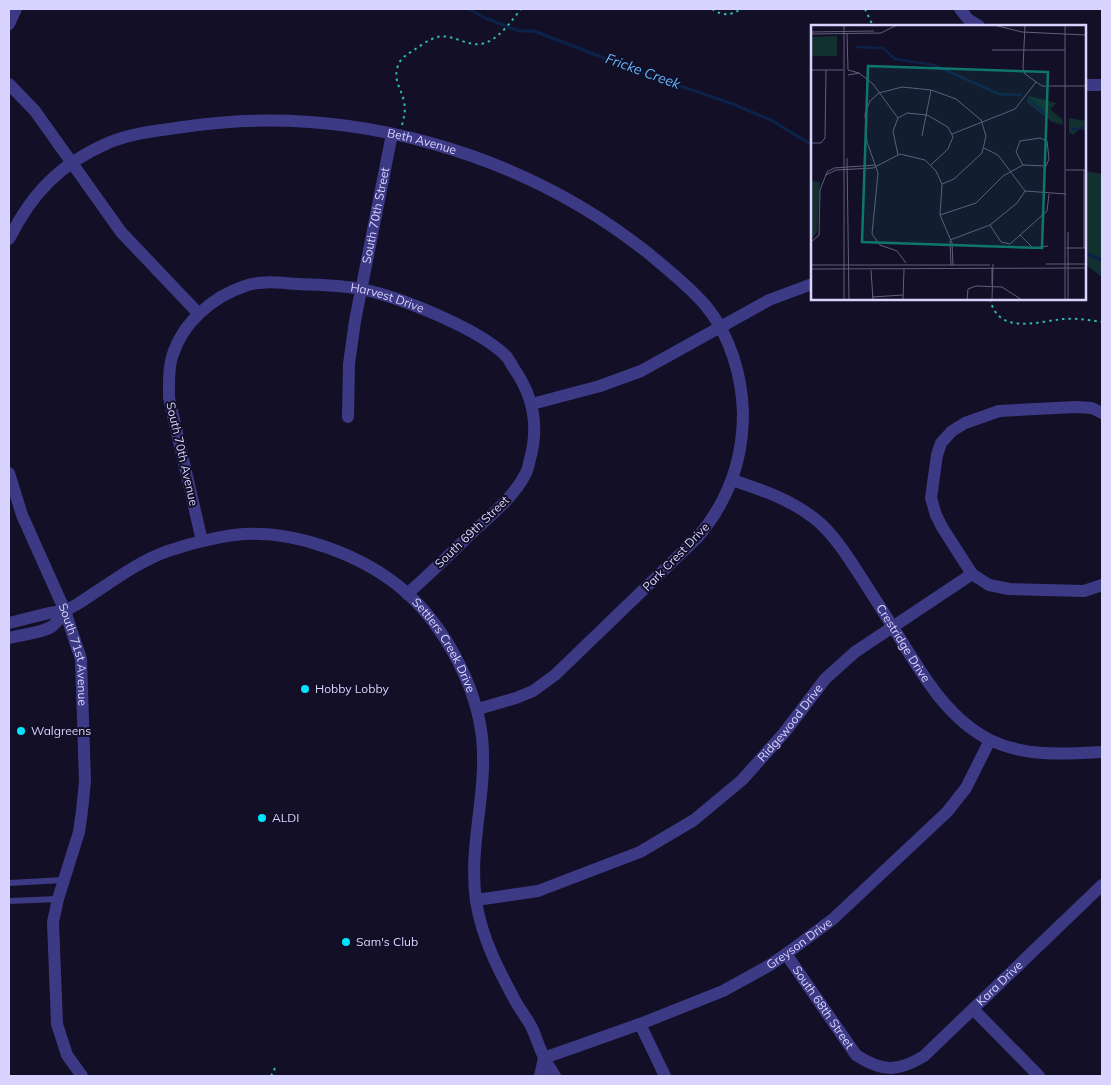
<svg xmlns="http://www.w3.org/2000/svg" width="1111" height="1085" viewBox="0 0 1111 1085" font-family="Mulish,sans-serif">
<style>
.green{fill:#12302f}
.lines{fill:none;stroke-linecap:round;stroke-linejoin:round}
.stream{stroke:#0c2248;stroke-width:3}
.path{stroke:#2fb8b0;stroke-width:2;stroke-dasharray:2.5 4;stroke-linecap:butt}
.service{stroke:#3d3a85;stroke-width:6}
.minor{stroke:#3d3a85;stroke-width:12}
.poi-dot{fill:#00e5ff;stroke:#130f26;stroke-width:2}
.labels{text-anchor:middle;stroke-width:4;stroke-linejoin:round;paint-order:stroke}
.street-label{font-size:12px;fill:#d9d4ff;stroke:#130f26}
.poi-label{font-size:12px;fill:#d9d4ff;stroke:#130f26;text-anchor:start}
.water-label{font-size:14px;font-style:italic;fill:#62b6ff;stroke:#130f26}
.inset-river{fill:none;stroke:#0c2248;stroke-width:2.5}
.inset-road{fill:none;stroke:#625e7d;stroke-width:1}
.view{fill:#0f766e;fill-opacity:0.15;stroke:#0f766e;stroke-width:2.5}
.inset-edge{fill:none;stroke:#d9d4ff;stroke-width:2.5}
</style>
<rect width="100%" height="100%" fill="#130f26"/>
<path class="green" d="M1085,171L1102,174V277L1085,264Z"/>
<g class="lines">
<path class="stream" d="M469,9L485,18L519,31H534L651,76L730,103L771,120L812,145
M1085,253L1102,260"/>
<path class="path" d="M712,9C723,16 730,16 741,9
M865,9L873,26
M402,125C404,117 406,110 404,102C402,90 394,82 397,69C399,59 406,55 414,50C420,46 427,41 434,38C451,31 468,49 485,43C500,38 512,20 521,9
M990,299C998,335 1036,322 1063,319C1076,318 1089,320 1102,322
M271,1076L276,1066"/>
<path class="service" d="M9,883L63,880
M9,901L58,899"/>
<g class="minor">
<path d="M960,9L968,19L979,26"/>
<path d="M9,24L16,9"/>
<path d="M9,84L35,111L121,232L198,313"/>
<path d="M1085,85H1102"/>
<path id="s1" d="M9,239C32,193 60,164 108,143C134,132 163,130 190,126C351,104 521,152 648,253C668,270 689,286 706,306C730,335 742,376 743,413C743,460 728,502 697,538L555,675L533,691L516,698L478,709"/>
<path d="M532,404L600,386L641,371L769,300L812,284"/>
<path id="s2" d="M348,417L349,364L355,321L392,134"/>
<path id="s3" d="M9,473L22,515L65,611L81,659L85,781L82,811L79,832L58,899L53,922L57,1024L67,1055L82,1076"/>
<path id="s4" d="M732,480C765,491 793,500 820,523C836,538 848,557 859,574C872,594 884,613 896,632C921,672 946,718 990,740C1025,757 1065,754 1102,752"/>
<path id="s5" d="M202,541L169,398C169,384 168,370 172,357C182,323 212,297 245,286C260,280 281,283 297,284C318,285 340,285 361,289C400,297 480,329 507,357C510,361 512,366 515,370C534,398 539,427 530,459C529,464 528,469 526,473C514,497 492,514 473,532C451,553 430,574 407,594"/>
<path d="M972,574L942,527L936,515L931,498L937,455L941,443L952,431L965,423L999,411L1075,407L1092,408L1102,413"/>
<path d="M9,623L49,613L65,611"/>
<path id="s6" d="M9,638C20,635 41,633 51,627C56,624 60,617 64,613C67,609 72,607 76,605C105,587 136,562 168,551C189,544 211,538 234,535C292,528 365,555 408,594C446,629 476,686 482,737C488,793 468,845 476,901C482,939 499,971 517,1004C522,1012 528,1020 532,1028C536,1037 539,1047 543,1055C546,1063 551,1069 555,1076"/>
<path id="s7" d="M476,900L538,891L640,852L694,820L742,780L784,733L825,679L855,652L972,574L989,585L1009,589L1084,591L1102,585"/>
<path id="s8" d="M786,954L856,1055C882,1072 898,1072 924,1056L1102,885"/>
<path d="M973,1009L1039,1076"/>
<path d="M640,1024L665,1076"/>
<path id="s9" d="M544,1058L640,1024L723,991L770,965L786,954L833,919L947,812L966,788L990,740"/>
<path d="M540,1076L544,1058"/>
</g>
</g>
<g class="poi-dot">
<circle cx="305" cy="689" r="5"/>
<circle cx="21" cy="731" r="5"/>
<circle cx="262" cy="818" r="5"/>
<circle cx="346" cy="942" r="5"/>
</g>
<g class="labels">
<g class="street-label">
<text dy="4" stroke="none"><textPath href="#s1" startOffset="459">Beth Avenue</textPath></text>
<text dy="4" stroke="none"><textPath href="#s2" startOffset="204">South 70th Street</textPath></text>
<text dy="4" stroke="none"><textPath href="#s5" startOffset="438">Harvest Drive</textPath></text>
<text transform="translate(182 454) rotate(77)" y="4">South 70th Avenue</text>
<text transform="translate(472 532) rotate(-44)" y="4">South 69th Street</text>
<text transform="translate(676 557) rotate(-46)" y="4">Park Crest Drive</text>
<text dy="4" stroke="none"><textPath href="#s4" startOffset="245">Crestridge Drive</textPath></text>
<text dy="4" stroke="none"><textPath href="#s6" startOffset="504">Settlers Creek Drive</textPath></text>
<text dy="4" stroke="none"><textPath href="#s3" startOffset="194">South 71st Avenue</textPath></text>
<text dy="4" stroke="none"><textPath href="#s7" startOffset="372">Ridgewood Drive</textPath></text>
<text dy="4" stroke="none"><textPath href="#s9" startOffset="281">Greyson Drive</textPath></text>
<text dy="4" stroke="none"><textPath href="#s8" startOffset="301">Kara Drive</textPath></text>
<text dy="4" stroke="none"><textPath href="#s8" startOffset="65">South 68th Street</textPath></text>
</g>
<g class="poi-label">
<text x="315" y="693">Hobby Lobby</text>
<text x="31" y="735">Walgreens</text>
<text x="272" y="822">ALDI</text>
<text x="356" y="946">Sam's Club</text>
</g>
<g class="water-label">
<text transform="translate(643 71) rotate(20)" y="5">Fricke Creek</text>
</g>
</g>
<g transform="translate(811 25)">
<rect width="275" height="275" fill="#130f26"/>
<path d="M26,11V31H0V12ZM218,71L245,78L239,84L251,94L252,100L241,97L216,77ZM258,93L275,96V105L269,104L262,110L258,107ZM0,156L9,157L6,207L0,214Z" fill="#12302f"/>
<path class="inset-river" d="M45,22L72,23L84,34L123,40L188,69L211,70M218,74L235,90M261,103L265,105L275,101"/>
<path class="inset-road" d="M33,0V275M183,0L211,7L275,10M214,0L212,43L214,49L231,61H275M0,7L63,6M36,8L37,45M0,9L70,8L86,0M181,25H254M0,45H32M37,45L48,48L37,50M48,48L62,59L87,93M275,48V78M141,109L204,84L225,57M111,111L120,65M0,118H10L14,113L15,45M173,123L187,130L214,166L255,169M87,130L82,106L87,93L96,88L116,90L137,102L142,112L137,124L120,140M36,133L38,275M255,145H274M273,145V223M15,150L25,145L62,143L89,129L114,135L125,146L131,159L129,190L141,218L142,240M129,190L165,178L192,151L212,140L235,141L238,134L236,116L229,113L209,116L205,127L212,140M179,200L190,217L199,219L236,186L238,169M257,207V275M209,210L222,223L237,221M139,215L179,200L206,178L214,166M139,216L140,240M0,217L8,210L9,165L16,147L23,143L64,140M255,223H274M95,238L86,226L69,220L61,209L67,148L56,117L54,89L59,76L68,68L91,62L120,65L145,74L170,95L175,111L171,128L143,154L131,159M235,239H275M0,240H179M181,242V260M0,244L275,243M60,245L62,275M61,272L92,270M92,275L93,244M156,275L157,264L165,261L191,262L211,275M181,275L182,239M254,275V0"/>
<path class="view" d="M57,41L237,47L231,223L51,217Z"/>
<rect width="275" height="275" class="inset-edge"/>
</g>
<rect width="1111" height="1085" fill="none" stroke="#d9d4ff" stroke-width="20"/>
</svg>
